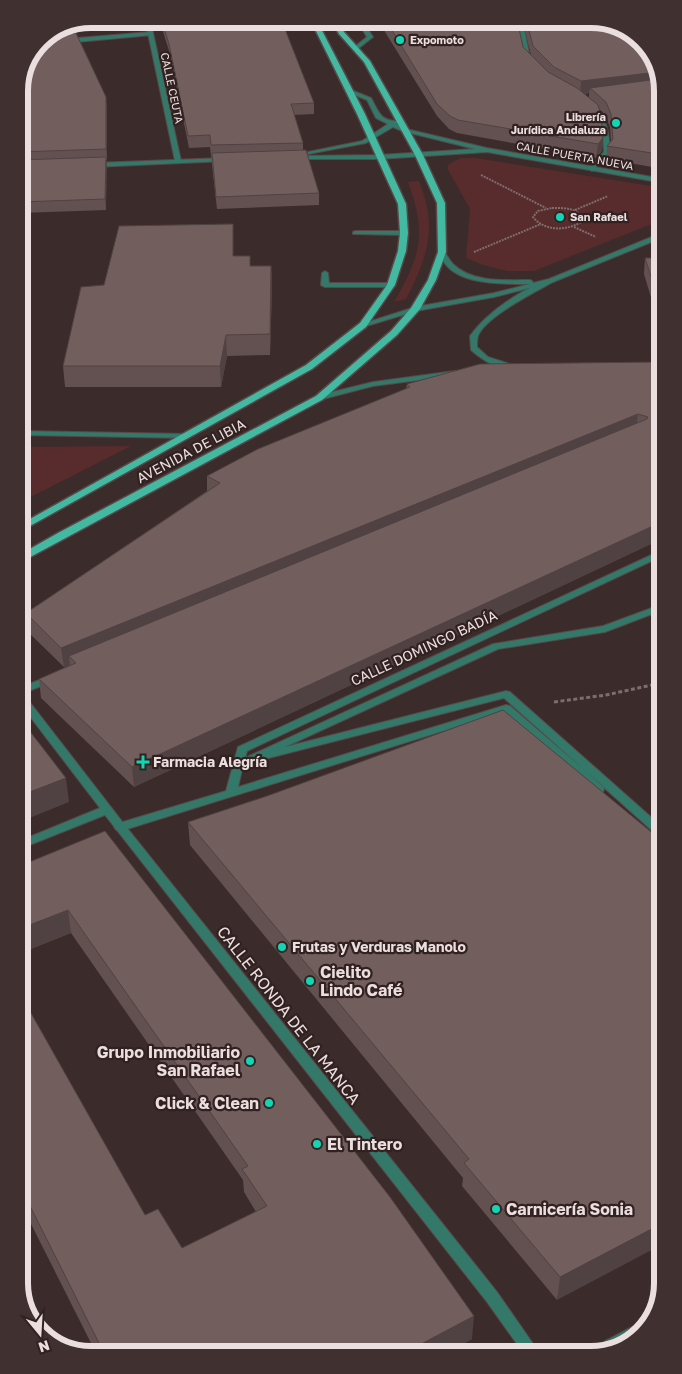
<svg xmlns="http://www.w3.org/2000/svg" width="682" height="1374" viewBox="0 0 682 1374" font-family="'Golos Text',sans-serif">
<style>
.green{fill:#582b2c}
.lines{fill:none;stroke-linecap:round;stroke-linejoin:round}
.service-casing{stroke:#584848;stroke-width:2}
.pedestrian-casing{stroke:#584848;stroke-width:2}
.minor-casing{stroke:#584848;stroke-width:2}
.tertiary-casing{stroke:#584848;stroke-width:2}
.primary-casing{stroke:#584848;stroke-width:3}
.path-far1{stroke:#7d6d6d;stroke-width:2;stroke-dasharray:2 1;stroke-linecap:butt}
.path{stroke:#7d6d6d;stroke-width:3;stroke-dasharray:4 2.5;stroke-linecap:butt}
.service{fill:#337868;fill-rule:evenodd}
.pedestrian{fill:#337868;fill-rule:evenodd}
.minor{fill:#337868;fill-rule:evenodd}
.tertiary{fill:#337868;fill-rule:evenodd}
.primary{fill:#42b9a0;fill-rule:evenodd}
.wall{fill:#635151;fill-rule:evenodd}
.shaded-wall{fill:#504242}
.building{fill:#735e5e;stroke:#504242}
.poi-dot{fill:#13d5b3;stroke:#322121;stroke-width:2}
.labels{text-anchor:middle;stroke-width:4.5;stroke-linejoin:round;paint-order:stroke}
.far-poi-label{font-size:11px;font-weight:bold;fill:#eadede;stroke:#322121;text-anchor:start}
.far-street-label{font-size:11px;fill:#eadede;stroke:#322121}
.street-label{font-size:14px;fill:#eadede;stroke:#322121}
.poi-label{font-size:14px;font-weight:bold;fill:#eadede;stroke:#322121;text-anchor:start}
.near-poi-label{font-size:16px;font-weight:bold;fill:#eadede;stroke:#322121;text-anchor:start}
.near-street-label{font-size:16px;fill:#eadede;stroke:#322121}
.rim{fill:none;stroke:#eadede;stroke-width:6}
</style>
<rect width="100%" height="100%" fill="#3c2b2b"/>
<path class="green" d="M461,158H475L658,187L659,221L534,271H507L483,265L466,258L470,209L447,168L449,164Z
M419,181C438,228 428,256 406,299L394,302C421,255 427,234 408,182Z
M131,446L21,502L20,447Z"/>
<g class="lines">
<g class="service-casing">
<path id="service" d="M355,231H404L407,233L404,235L353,234V232Z
M325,271L328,273L329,283H391L395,285L391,287H325L321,285L322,273Z"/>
</g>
<g class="pedestrian-casing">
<path id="pedestrian" d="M356,19H361L373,37L355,51L353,50V48L367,37Z
M517,19H522L530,58L533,61L532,62H528L524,59Z
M150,32L152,35L66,43L63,41L66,39Z
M590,108H594C608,120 609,134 610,152L592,171L589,169L604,152C603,132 603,124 589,109Z
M660,551V557L247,751L245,758L493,644L603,626L660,605V611L605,632L498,649L285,747L506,691L510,692L661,826V836L657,835L504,698L249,763L244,761L238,787L506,705L510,706L603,786L604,789L603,792H595L504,712L124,830H116L114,827L116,824L226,791L238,747Z
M50,676L54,677L55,679L54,681L21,694V687Z"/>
</g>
<g class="minor-casing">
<path id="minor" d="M145,19H150L181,161L178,163L175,161Z
M551,279L555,281L553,282C535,292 485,317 478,336C477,339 477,344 477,347L488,357L516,366V370C500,371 482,360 471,350L470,336C487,312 523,288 551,279Z
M455,371L459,373L458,375L373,386L319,400L315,398L316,396L373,382Z
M20,431L187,434L191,436L187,438L20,435Z
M21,695L25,696L124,824L497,1292L538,1351H522L487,1302L105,815L22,848V840L100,808L22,706Z
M649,1318L652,1320L651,1324L622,1347L617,1350H596L598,1345Z"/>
</g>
<g class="tertiary-casing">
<path id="tertiary" d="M347,90H351L371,98C379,112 380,121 398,121L399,122L397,124L406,129L487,148L658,178V182L487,152L379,159H294L293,158L296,156L379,155L475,149L402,131L393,127L366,143L308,154V152L362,141L388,124L376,118L367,100L347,92Z
M224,158L227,160L226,161L94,167L91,165L94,163Z
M659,234V239L553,282L494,297L416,311L363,327L359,325L415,307L494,293L530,284C505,284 464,285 447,266C443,262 441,256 439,252L440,251H444C447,255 449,260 453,264C472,283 506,280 530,280L532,281L533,283L549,279Z"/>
</g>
<g class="primary-casing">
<path id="primary" d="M310,19H316L365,114L406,204L408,233L406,251L395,285L366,327L312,369L21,531V524L306,365L360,323L387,285L398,251L400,233L398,204L357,114Z
M331,19H337L344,32L370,61L423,155L445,203L446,252L436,280L420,309L397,335L322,400L21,562V554L58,533L316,396L391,331L411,308L428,280L438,252L437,203L415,155L364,62L339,34Z"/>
</g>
<path class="path-far1" d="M481,175L546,208
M552,208C564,208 579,207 583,221C568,231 545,232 533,217L538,211Z
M575,210L608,196
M574,227L596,237
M474,252L541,224"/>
<path class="path" d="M554,702L606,695L661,683"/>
<use href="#service" class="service"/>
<use href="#pedestrian" class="pedestrian"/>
<use href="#minor" class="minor"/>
<use href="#tertiary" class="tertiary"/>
<use href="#primary" class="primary"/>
</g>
<path class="wall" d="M159,19H281L314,103V114L294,115L303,143V150L319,193V205L217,209L210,147L189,148L170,54Z
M377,19H517L523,47L531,55L522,19H597L658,63V168L606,159L607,146L611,141L610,127L605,115L599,109L603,138L602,151L596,158L457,133L449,129L437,116ZM589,93V98L584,94Z
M19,86L107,107V160H106V210L19,213Z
M234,256L250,266H271L272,286L270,355L227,356L221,387H65L63,366L104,285Z
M645,258H659V324L644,274Z
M659,362L660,545L653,543L134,787L41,698L39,679L70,665L64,667L28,632L26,613L207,491V476L406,389L407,384Z
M188,822L661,840L557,1300L462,1186L463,1178L190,845Z
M105,831L472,1339L448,1352L97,1355L24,1210L23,999L145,1215L182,1248L256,1212L244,1192L243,1180L71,933L23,952Z"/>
<path class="shaded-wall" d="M658,72V85L590,88L589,93L580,94L581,81Z
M106,97L107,107V160L106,149Z
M603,138L602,151L596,158L598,144Z
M106,157L107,168L106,210L105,199Z
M271,266L272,286L270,355V334Z
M226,335L227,356L221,387L220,366Z
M638,414L636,431L69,656L70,665L64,667L61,648Z
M655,525L653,543L134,787L132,767Z
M66,778L69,802L22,821V795Z
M68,910L71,933L23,952L22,928Z
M663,1223V1244L557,1300L560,1277Z
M474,1316L472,1339L448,1352H406Z"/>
<path class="building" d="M161,19H281L314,103L291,104L303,143L211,145L210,135L188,136L169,44Z
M385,19H517L523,47L548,72L577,88L598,105L601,115L603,138L598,144L458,120L450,116L437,104Z
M526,19H597L635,33L658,63V72L581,81L554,67L533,46Z
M76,33L106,97V149L19,152V86L40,39L52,35Z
M658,79V154L607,146L613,139L611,114L606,102L590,88Z
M306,150L319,193L216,197L212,153Z
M106,157L105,199L19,202V160Z
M233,224V256H250V266H271L270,334L226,335L220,366H63L81,287L104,285L119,226Z
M645,258H659V301Z
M659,362L660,526L655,525L132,767L39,679L76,663L69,656L647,419L648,417L638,414L61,648L26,613L220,483L207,476L258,449L410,387L407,384L480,364Z
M503,710L661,840L663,1223L560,1277L464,1163L469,1159L188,822L267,796Z
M22,721L66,778L22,795Z
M105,831L390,1197L474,1316L406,1352L105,1355L24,1194L23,999L145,1215L158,1209L182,1248L267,1206L242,1169L248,1166L68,910L22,928V865Z"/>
<g class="poi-dot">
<circle cx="400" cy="40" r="5"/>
<circle cx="616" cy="123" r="5"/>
<circle cx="560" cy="217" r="5"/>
<path d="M140.5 754.5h5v5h5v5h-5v5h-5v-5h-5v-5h5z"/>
<circle cx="282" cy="947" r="5"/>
<circle cx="310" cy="981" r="5"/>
<circle cx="250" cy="1061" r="5"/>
<circle cx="269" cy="1103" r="5"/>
<circle cx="317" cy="1144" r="5"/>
<circle cx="496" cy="1209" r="5"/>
</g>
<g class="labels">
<g class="far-poi-label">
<text x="410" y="44">Expomoto</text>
<text x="606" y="121" text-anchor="end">Librería<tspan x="606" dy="13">Jurídica Andaluza</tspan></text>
<text x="570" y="221">San Rafael</text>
</g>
<g class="far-street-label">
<text transform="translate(172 88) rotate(78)" y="4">CALLE CEUTA</text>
<text transform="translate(575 156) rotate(10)" y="4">CALLE PUERTA NUEVA</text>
</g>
<g class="street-label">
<text transform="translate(191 451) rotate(-28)" y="5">AVENIDA DE LIBIA</text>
<text transform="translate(424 648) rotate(-25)" y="5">CALLE DOMINGO BADÍA</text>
</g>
<g class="poi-label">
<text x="153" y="767">Farmacia Alegría</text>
<text x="292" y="952">Frutas y Verduras Manolo</text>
</g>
<g class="near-poi-label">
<text x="320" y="978">Cielito<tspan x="320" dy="18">Lindo Café</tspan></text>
<text x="240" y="1058" text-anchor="end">Grupo Inmobiliario<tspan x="240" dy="18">San Rafael</tspan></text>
<text x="259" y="1109" text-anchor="end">Click &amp; Clean</text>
<text x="327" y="1150">El Tintero</text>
<text x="506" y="1215">Carnicería Sonia</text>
</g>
<g class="near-street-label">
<text transform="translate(289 1015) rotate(52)" y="6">CALLE RONDA DE LA MANCA</text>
</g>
</g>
<path d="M0 0H682V1374H0ZM91 28H591A63 63 0 0 1 654 91V1283A63 63 0 0 1 591 1346H91A63 63 0 0 1 28 1283V91A63 63 0 0 1 91 28Z" fill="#413030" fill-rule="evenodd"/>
<path class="rim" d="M91 28H591A63 63 0 0 1 654 91V1283A63 63 0 0 1 591 1346H91A63 63 0 0 1 28 1283V91A63 63 0 0 1 91 28Z"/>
<g transform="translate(40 1334) rotate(162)" stroke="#322121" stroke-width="4" paint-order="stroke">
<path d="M0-4L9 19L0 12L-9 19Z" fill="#eadede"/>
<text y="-8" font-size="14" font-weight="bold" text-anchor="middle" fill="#eadede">N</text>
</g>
</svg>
